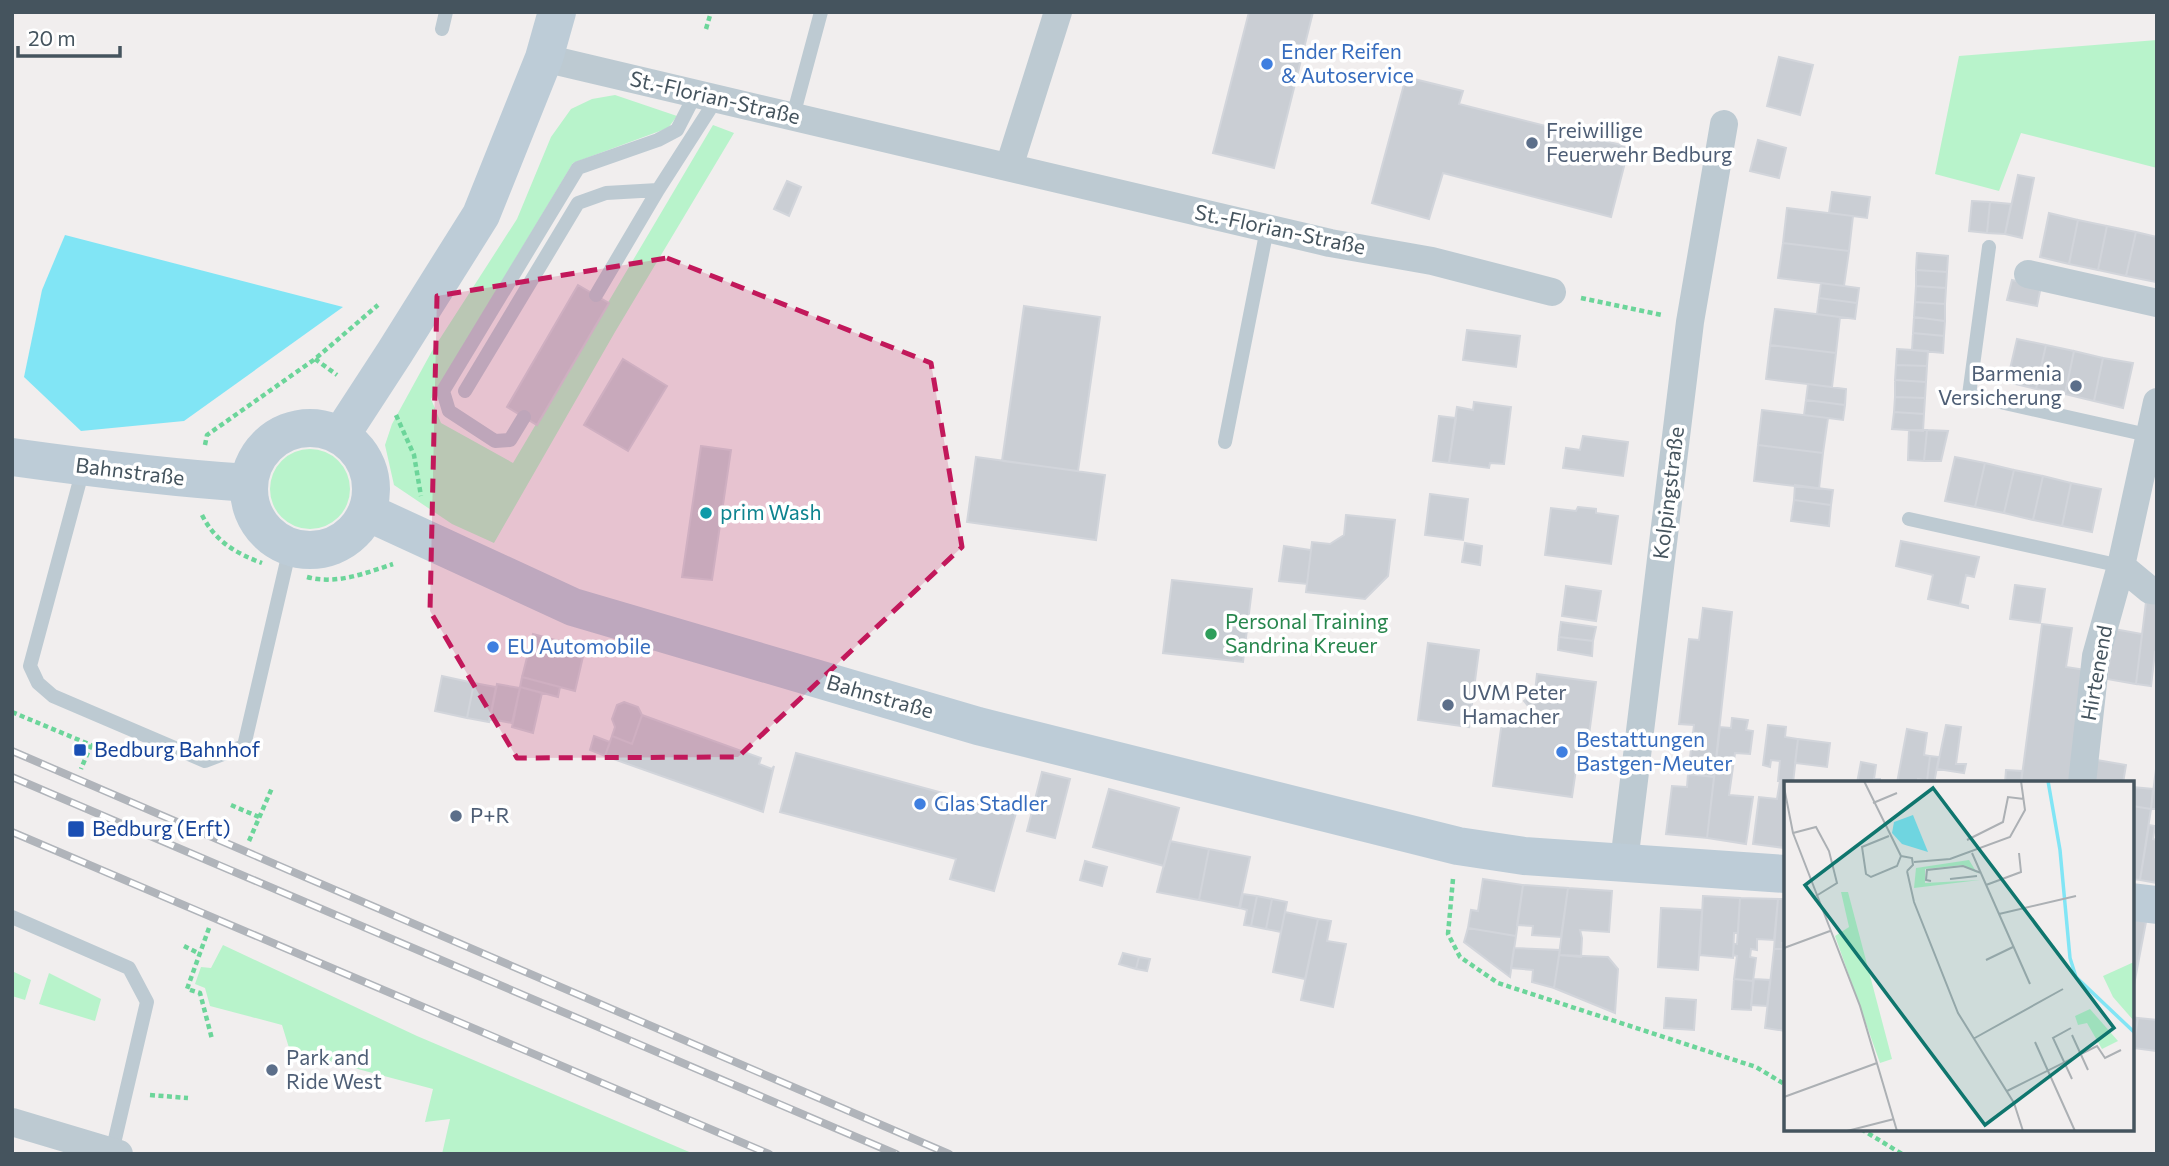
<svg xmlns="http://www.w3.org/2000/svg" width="2169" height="1166" viewBox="0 0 2169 1166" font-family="Commissioner,sans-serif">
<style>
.green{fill:#b8f3cb}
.water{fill:#81e5f5}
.building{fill:#caced4;stroke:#d2d5db;stroke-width:2}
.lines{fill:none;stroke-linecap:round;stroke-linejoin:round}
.path{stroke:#6cd59a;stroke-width:4.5;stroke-dasharray:5 3.5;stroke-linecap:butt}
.lane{stroke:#bdcad2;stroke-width:14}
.street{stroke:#bdcad2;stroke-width:28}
.secondary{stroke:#bdccd7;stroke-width:38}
.rail-casing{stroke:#b0b4ba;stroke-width:8}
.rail{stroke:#fff;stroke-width:5;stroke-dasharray:16;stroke-linecap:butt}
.marked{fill:#c2185b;fill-opacity:0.2;stroke:#c2185b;stroke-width:5;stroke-dasharray:14 9;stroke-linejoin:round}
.shop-dot{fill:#3f7fe0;stroke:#fff;stroke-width:2.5}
.service-dot{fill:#5c6f8a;stroke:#fff;stroke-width:2.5}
.culture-dot{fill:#0f9aa8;stroke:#fff;stroke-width:2.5}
.leisure-dot{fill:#2e9e5b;stroke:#fff;stroke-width:2.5}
.transit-dot{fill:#1a4fb4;stroke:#fff;stroke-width:2.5}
.labels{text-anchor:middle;stroke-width:7;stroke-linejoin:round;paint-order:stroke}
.shop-label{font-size:21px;fill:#366cbe;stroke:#fff;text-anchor:start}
.street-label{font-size:21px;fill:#45545e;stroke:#fff}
.service-label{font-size:21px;fill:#4e5e75;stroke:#fff;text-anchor:start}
.culture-label{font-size:21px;fill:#0d838f;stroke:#fff;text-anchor:start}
.leisure-label{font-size:21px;fill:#27864d;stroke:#fff;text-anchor:start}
.transit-label{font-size:21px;fill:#164399;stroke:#fff;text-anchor:start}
.inset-river{fill:none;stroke:#81e5f5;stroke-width:3.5}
.inset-road{fill:none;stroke:#acb0b4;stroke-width:2}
.view{fill:#0f766e;fill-opacity:0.15;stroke:#0f766e;stroke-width:3.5}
.inset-edge{fill:none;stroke:#45545e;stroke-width:3.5}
</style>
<rect width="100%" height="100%" fill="#f1eeee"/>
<path class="green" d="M2157,40V168L2021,133L1999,191L1935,174L1959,56Z
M615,95L677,116L668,128L573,163L431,399L441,423L513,463L713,125L734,133L615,332L494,543L452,524L394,485L385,445L392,424L432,351L517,219L551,137L571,109L592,99Z
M270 489a40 40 0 1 1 80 0a40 40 0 1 1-80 0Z
M223,945L417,1036L694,1154H442L450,1119L425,1122L433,1089L290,1051L282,1025L210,1006L205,988L195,984L201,967L211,968Z
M12,971L31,980L25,1000L12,996Z
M49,973L101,999L95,1021L39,1004Z"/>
<path class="water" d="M65,235L343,307L184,421L81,431L24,377L42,290Z"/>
<path class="building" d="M1249,12H1313L1274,168L1213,153Z
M1779,57L1813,65L1800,115L1767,106Z
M1406,77L1463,91L1459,104L1629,147L1611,217L1443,173L1429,219L1372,203Z
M1758,140L1786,148L1779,178L1750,171Z
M2018,175L2034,178L2022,238L2005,234Z
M787,181L801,187L789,216L774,209Z
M1832,192L1870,197L1867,218L1829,213Z
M1972,201L1990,202L1987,233L1969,231Z
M1990,202L2011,204L2005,234L1987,233Z
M1787,208L1853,216L1849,251L1783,243Z
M2049,213L2078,220L2069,264L2040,257Z
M2078,220L2107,226L2098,270L2069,264Z
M2107,226L2136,232L2126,276L2098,270Z
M2136,232L2157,237L2156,282L2126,276Z
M1783,243L1849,251L1844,286L1778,278Z
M1917,253L1948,256L1947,272L1916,270Z
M1916,270L1947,272L1946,288L1916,286Z
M2012,280L2041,286L2037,306L2007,300Z
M1821,283L1859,288L1857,303L1819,298Z
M578,285L609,303L537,425L507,407Z
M1916,286L1946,288L1945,304L1915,302Z
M1819,298L1857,303L1855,319L1817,314Z
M1915,302L1945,304V321L1914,317Z
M1024,306L1100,317L1078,471L1002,461Z
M1775,309L1840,317L1836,353L1770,345Z
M1914,317L1945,321L1944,336L1913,333Z
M1467,330L1520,336L1516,367L1463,360Z
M1913,333L1944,336L1943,353L1912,350Z
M2017,339L2046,345L2036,389L2007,382Z
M1770,345L1836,353L1832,387L1766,379Z
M2046,345L2074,351L2065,394L2036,389Z
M1897,349L1928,351L1927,366L1896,365Z
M2074,351L2103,358L2094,401L2065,394Z
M2103,358L2133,363L2123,408L2094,401Z
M623,359L667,386L628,451L584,425Z
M1896,365L1927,366L1926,382L1895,380Z
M1895,380L1926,382L1925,398L1895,397Z
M1808,384L1846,389L1845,405L1806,400Z
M1895,397L1925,398L1924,414L1894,412Z
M1806,400L1845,405L1843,420L1804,415Z
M1474,402L1511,407L1504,464L1490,463L1489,468L1449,463L1457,407L1473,410Z
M1762,410L1828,418L1823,453L1758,445Z
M1894,412L1924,414L1923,431L1892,429Z
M1439,416L1456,418L1449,463L1433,461Z
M1909,430H1927L1924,461L1908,460Z
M1927,430L1948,431L1941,461H1924Z
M1583,436L1628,442L1623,476L1563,468L1566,448L1580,450Z
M1758,445L1823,453L1819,489L1754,481Z
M701,446L731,450L712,580L682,577Z
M976,457L1105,475L1096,540L967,522Z
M1955,457L1985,463L1975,507L1945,501Z
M1985,463L2014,470L2004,513L1975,507Z
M2014,470L2043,476L2033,520L2004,513Z
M2043,476L2071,483L2062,526L2033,520Z
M2071,483L2101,489L2092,532L2062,526Z
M1795,485L1833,490L1831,505L1794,500Z
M1430,494L1468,499L1463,540L1425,535Z
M1794,500L1831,505L1829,526L1791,521Z
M1578,507L1596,509V513L1618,516L1611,564L1545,555L1551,508L1576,511Z
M1346,515L1395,520L1388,576L1365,599L1306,592L1312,542L1330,544L1344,535Z
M1901,541L1979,557L1974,577L1966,575L1960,604L1968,606V608L1928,599L1933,575L1896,566Z
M1465,543L1482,546L1480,565L1462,562Z
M1284,546L1311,550L1307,584L1279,581Z
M1172,580L1252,589L1243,662L1163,653Z
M2015,585L2045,589L2040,623L2010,619Z
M1566,586L1601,591L1596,621L1562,616Z
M2146,602L2157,604V653L2155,652L2151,686L2136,684Z
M1703,608L1732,612L1714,777L1688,774L1694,725L1679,724L1689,639L1699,640Z
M1561,622L1596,627L1593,641L1559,637Z
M2042,624L2072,628L2066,667L2086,670L2073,783H2021Z
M2114,629L2142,634L2136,684L2107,679Z
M533,634L585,648L575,691L522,677Z
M1559,637L1593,641L1592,656L1558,650Z
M1428,643L1479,650L1469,727L1418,720Z
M1537,674L1596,682L1589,735L1581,734L1572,797L1493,786L1502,722L1531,726L1533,712L1524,701L1535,692Z
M442,676L474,683L467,718L435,711Z
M522,677L560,687L558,697L520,687Z
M474,683L496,687L489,722L467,718Z
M497,684L520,688L512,723L490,719Z
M520,687L542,693L533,733L512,727Z
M624,702L638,707L642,715L632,744L612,736L615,727L612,719L617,705Z
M642,715L761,758L759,764L772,769L774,766L763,812L605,756L612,736L632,744Z
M1732,718L1748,720L1746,730L1753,731L1750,754L1735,753L1729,795L1753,797L1746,844L1707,838L1720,727L1731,728Z
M1768,725L1786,727L1785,737L1798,739L1793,783H1786L1785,848L1753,844L1759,797L1777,799L1780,781H1778L1780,761L1771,760L1770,767L1763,765Z
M1946,725L1961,727L1956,764H1966L1964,773L1937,769Z
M1907,729L1927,733L1924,755L1930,756L1927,781L1918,779L1917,783H1897Z
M594,736L610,742L605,756L590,750Z
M1798,739L1830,743L1827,767L1795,763Z
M796,753L1016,813L994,891L950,879L956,859L780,812Z
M1930,756L1939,757L1934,783H1917L1918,779L1927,781Z
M2091,759L2126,765L2123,783H2089Z
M2157,761V809H2151Z
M1861,762L1876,765L1874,779H1880V783H1857Z
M2006,770L2022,771L2021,783H2005Z
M1042,772L1070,779L1055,838L1027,831Z
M1688,774L1714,777L1707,838L1666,834L1672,786L1687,787Z
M2132,787L2153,789L2151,809L2132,806Z
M1109,789L1179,808L1164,866L1093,847Z
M2133,806L2151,809L2140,880L2132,879Z
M2149,825L2155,826L2153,839L2157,840V883L2140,880Z
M1170,841L1209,849L1199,900L1157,892Z
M1209,849L1250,857L1239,908L1199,900Z
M1085,861L1107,867L1102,886L1080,880Z
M1483,879L1523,885L1516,936L1468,928L1471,910L1478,911Z
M1523,885L1568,888L1561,937L1532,935L1533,926L1517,925Z
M1568,888L1612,891L1609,932L1580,930L1582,938L1581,957L1559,955Z
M1243,894L1257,896L1251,926L1244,925L1247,910L1240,908Z
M1257,896L1272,899L1266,929L1251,926Z
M1703,896L1740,898L1738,933H1734L1733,958L1700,955Z
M1740,898L1778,899L1774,940L1757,939V950L1751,949L1750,957L1756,958L1753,981L1734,979L1737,956L1733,955L1734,943L1737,944Z
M1272,899L1287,902L1281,932L1266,929Z
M1778,899H1786V943H1782L1783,949H1774Z
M1661,908L1702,910L1698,970L1658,967Z
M1285,912L1318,919L1305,979L1273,972Z
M1318,919L1331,921L1327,941L1346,944L1333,1007L1301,1000Z
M2132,919L2146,922L2134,985H2132Z
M1468,928L1516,936L1510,977L1464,942Z
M1514,948L1560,950L1554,988L1532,982L1533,970L1511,968Z
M1774,949H1786V1031L1765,1028Z
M1123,953L1139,957L1136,969L1119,964Z
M1559,955L1608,957L1618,969L1615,1013L1554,988Z
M1139,957L1150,959L1147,971L1136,969Z
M1734,979L1753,981L1751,1010L1732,1009Z
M1754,979L1770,980L1767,1006L1751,1005Z
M1666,998L1696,1000L1694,1030L1664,1028Z
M2132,1017L2138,1018L2133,1048H2132Z
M2138,1018L2157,1020V1051L2133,1048Z"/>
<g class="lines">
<path class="path" d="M706,29L711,12
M1581,298L1662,315
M315,359L337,375
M396,415L414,455L421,496
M205,445L207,435L315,359L378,305
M202,515C215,541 235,553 262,563
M307,577C336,585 366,573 393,564
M12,712L91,745L81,769
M231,805L259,817
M249,841L272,788
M1453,879L1448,934L1460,957L1498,983L1756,1067L1786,1085
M209,928L187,989L200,993L212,1039
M184,946L200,954
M150,1095L188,1098
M1861,1129L1902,1154"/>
<path class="lane" d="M442,29L446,12
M793,116L821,12
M1989,247L1969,395L2152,436
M596,295L658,190L717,98
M465,391L578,203L606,193L658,190
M524,417L510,440L495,441L449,411L443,391L578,168L658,140L677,130L696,93
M1225,442L1267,229
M83,469L30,666L38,683L53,696L205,761L244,746L290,548
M1909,519L2121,566
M12,917L129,968L147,1002L112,1152"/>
<path class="street" d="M544,58L1330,243L1432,261L1552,292
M1009,167L1058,12
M2028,274L2157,303
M2121,566L2150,590L2157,591
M2082,783L2096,656L2121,566L2157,402
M1624,862L1690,322L1724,124
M12,1122L119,1154"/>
<path class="secondary" d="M249 489a61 61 0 1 1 122 0a61 61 0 1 1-122 0Z
M341,435L395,352L481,215L544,58L557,12
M12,457C91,468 169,478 249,483
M367,512L573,607L978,726L1458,846L1524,856L1786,874
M2132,902L2157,905"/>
<g class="rail-casing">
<path id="rail" d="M12,751L949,1154
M12,777L896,1154
M12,832L769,1154"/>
</g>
<use href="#rail" class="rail"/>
</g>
<path class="marked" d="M667,258L931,363L962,547L738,757L517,758L430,611L437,296Z"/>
<g class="shop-dot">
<circle cx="1267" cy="64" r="7"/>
<circle cx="493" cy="647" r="7"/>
<circle cx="1562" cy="752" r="7"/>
<circle cx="920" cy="804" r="7"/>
</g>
<g class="service-dot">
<circle cx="1532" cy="143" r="7"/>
<circle cx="2076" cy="386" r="7"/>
<circle cx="1448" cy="705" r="7"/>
<circle cx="456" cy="816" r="7"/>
<circle cx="272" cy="1070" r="7"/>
</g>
<circle class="culture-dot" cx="706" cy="513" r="7"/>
<circle class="leisure-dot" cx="1211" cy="634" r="7"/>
<g class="transit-dot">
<rect x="73" y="743" width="14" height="14" rx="3.5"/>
<rect x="67" y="820" width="18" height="18" rx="3.5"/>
</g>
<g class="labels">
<g class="shop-label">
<text x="1281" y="59">Ender Reifen<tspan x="1281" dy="24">&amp; Autoservice</tspan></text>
<text x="507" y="654">EU Automobile</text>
<text x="1576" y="747">Bestattungen<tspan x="1576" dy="24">Bastgen-Meuter</tspan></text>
<text x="934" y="811">Glas Stadler</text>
</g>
<g class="street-label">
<text transform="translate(715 98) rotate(13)" y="7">St.-Florian-Straße</text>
<text transform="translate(1280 230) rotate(12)" y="7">St.-Florian-Straße</text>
<text transform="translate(130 472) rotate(7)" y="7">Bahnstraße</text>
<text transform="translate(1669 493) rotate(-83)" y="7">Kolpingstraße</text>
<text transform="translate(2097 673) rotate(-80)" y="7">Hirtenend</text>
<text transform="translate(880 697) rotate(16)" y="7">Bahnstraße</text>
</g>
<g class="service-label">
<text x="1546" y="138">Freiwillige<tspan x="1546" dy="24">Feuerwehr Bedburg</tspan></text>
<text x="2062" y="381" text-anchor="end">Barmenia<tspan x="2062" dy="24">Versicherung</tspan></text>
<text x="1462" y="700">UVM Peter<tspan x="1462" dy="24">Hamacher</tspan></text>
<text x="470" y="823">P+R</text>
<text x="286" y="1065">Park and<tspan x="286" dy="24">Ride West</tspan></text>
</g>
<g class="culture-label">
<text x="720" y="520">prim Wash</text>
</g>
<g class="leisure-label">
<text x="1225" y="629">Personal Training<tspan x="1225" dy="24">Sandrina Kreuer</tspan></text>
</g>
<g class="transit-label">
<text x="94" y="757">Bedburg Bahnhof</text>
<text x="92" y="836">Bedburg (Erft)</text>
</g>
</g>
<g transform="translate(1784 781)">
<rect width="350" height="350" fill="#f1eeee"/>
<path d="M185,79L193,92L179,84L141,88V102L196,99L130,107L132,87ZM57,111H64L108,278L96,282L51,155L65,146ZM350,181V240L329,216L319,195ZM306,228L334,260L318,268L303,242L294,244L291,235Z" fill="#b8f3cb"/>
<path d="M129,34L144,71L118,63L108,52L110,41Z" fill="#81e5f5"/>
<path class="inset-river" d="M264,0L276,69L286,177L292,196L350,251"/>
<path class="inset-road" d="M80,0L117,75M0,6L9,52L76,225L113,350M89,22L113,12M9,52L32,46L45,70L53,102L32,115M105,55L78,66L82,93L87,96L113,85L117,75M183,59L219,41L224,16L240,18M188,72L246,203M117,75L128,77L129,84L123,90M130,81L166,78L226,56L241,29L237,0M123,90L130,121L174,232L230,322L239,350M166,98L193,95M147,100L142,99L143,89L179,85L197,92M202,104L237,91L235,72M215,133L292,115M0,167L46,150M202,179L229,166M287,247L269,257L288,298M288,254L304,289M189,258L279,208M251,261L291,350M223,310L313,265L321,277L337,269M0,316L93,282M63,350L110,338"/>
<path class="view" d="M149,7L330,247L201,344L21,104Z"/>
<rect width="350" height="350" class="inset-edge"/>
</g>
<rect width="2169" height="1166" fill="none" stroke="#45545e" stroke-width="28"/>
<path d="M18 46v10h102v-10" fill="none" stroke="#45545e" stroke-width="3.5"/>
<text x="28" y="46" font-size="21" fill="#45545e" stroke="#ffffff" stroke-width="5" paint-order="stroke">20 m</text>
</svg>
